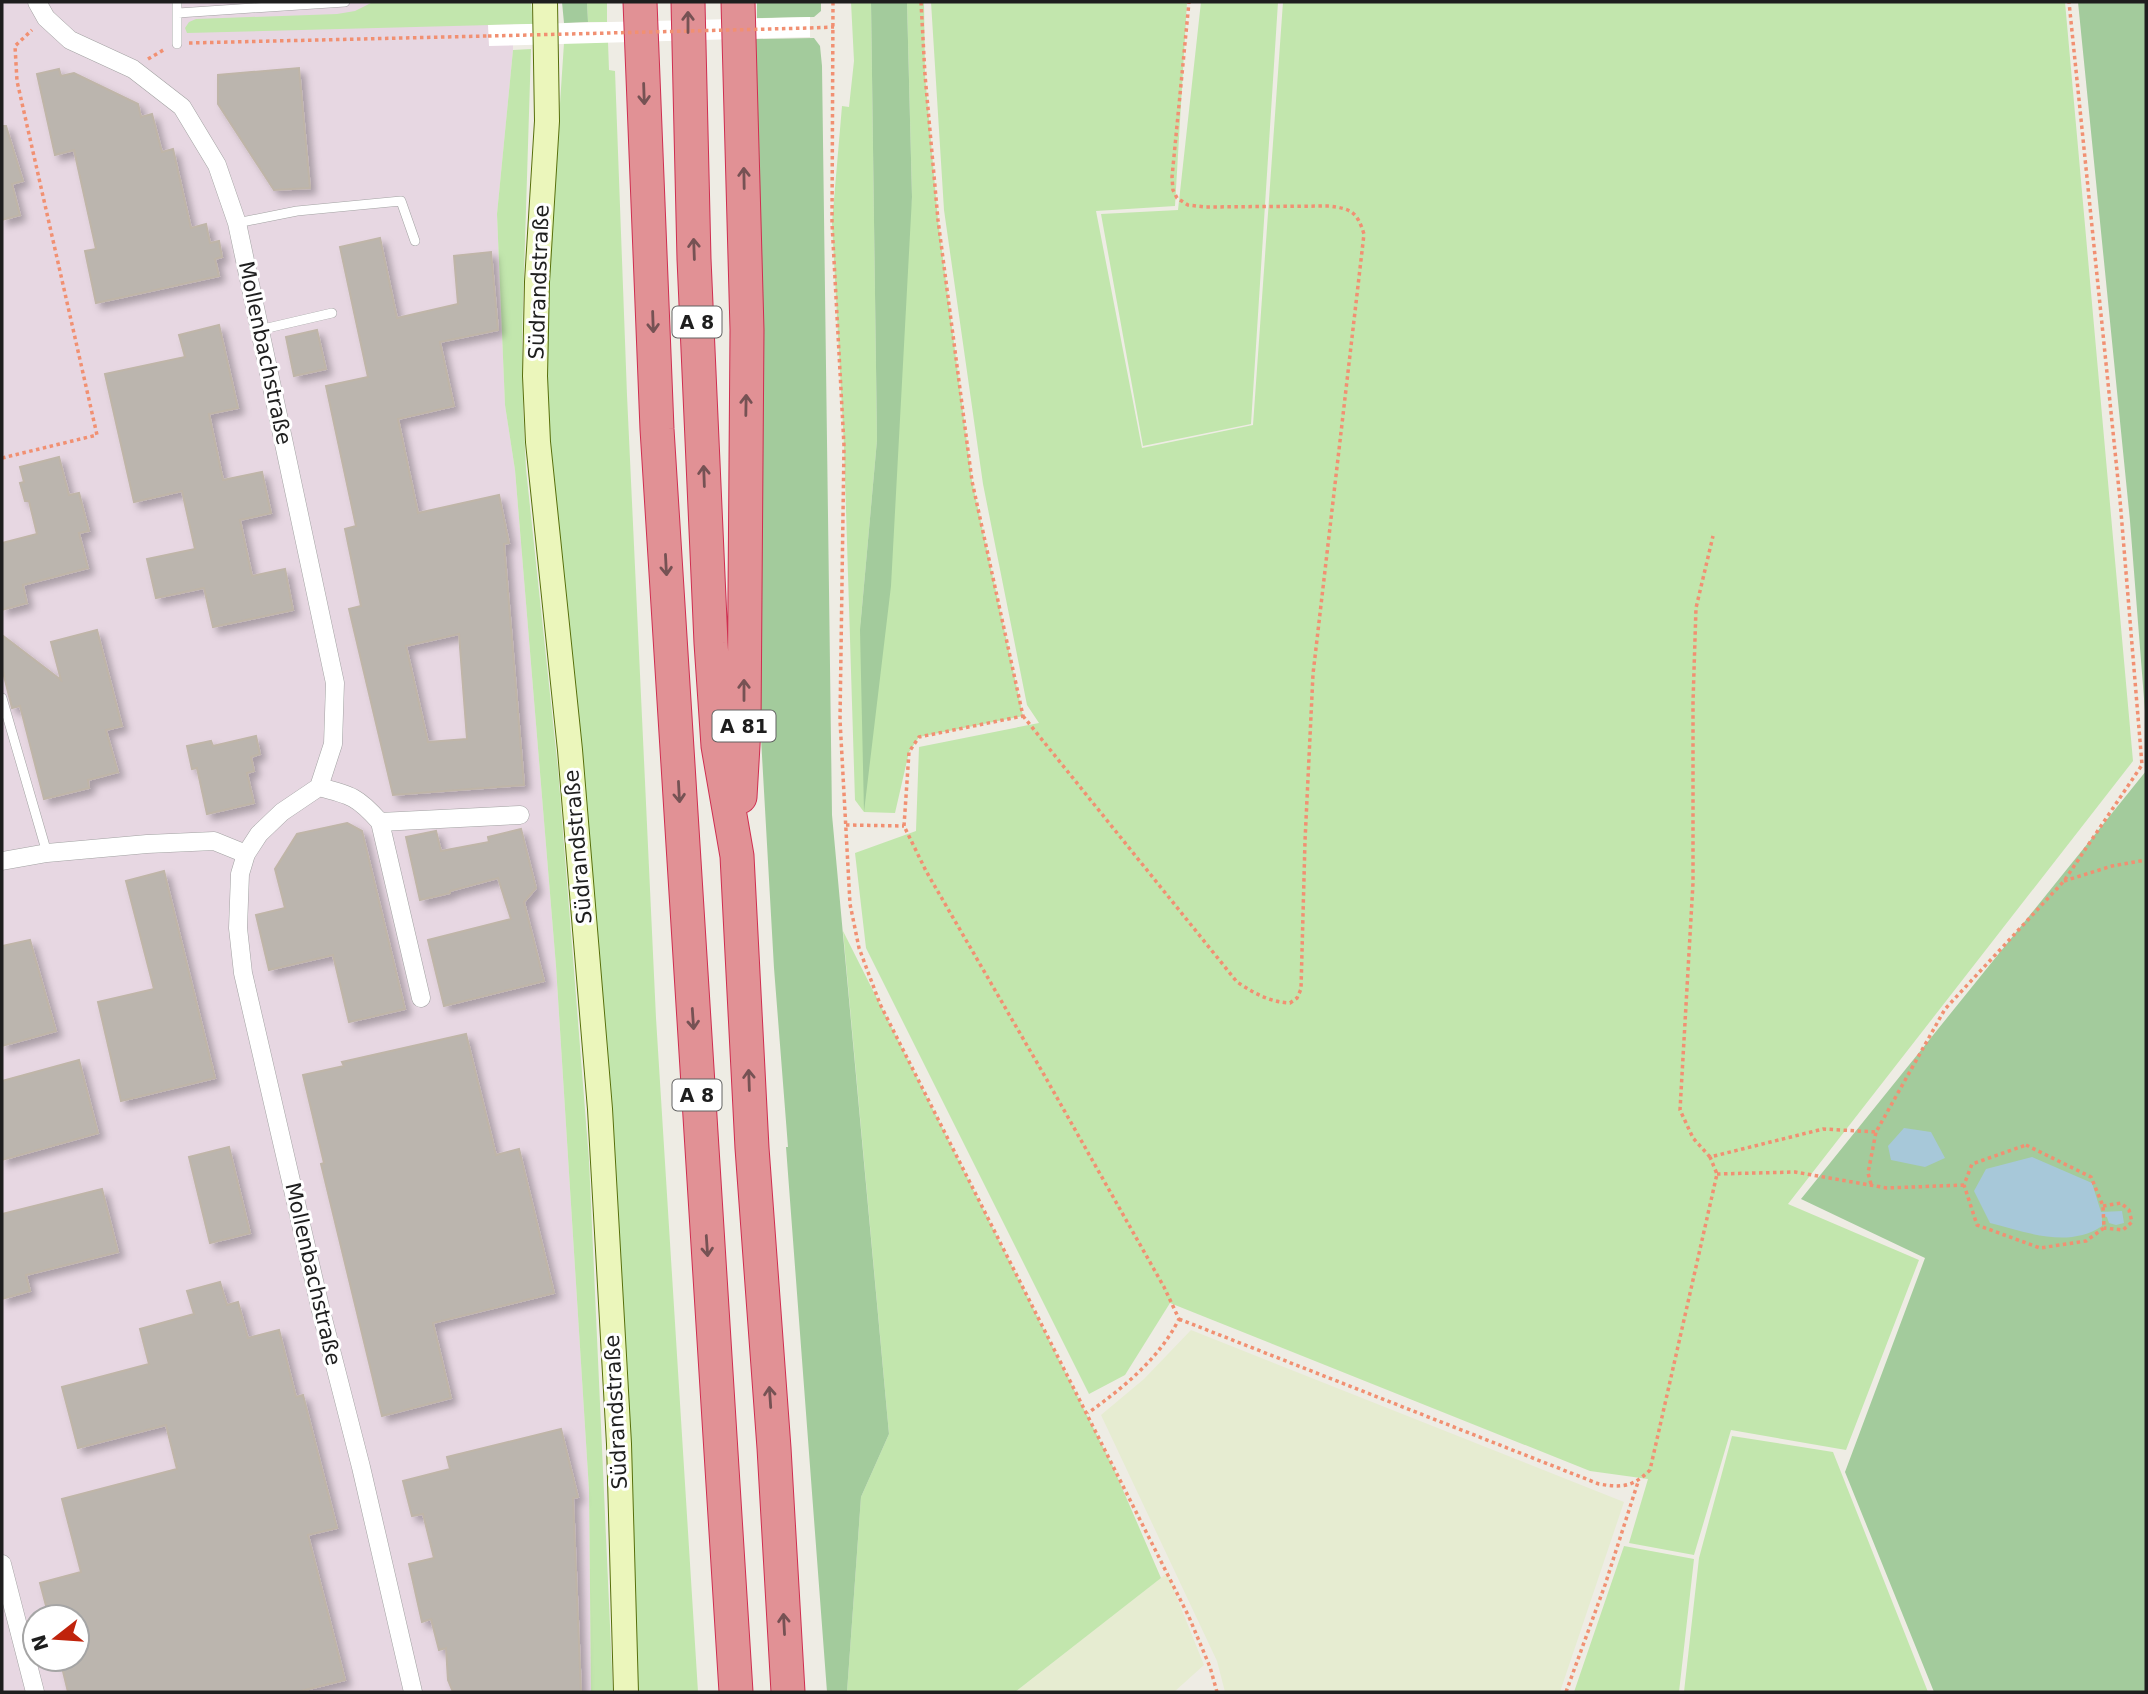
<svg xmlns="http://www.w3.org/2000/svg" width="2148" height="1694" viewBox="0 0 2148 1694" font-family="'DejaVu Sans',sans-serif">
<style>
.industrial{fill:#e7d7e2;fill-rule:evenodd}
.farmland{fill:#e6ecd1}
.grass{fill:#c2e6ad}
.forest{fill:#a3cb9c}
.water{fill:#a7c8d9}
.pier{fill:#fff}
.building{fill:#bbb5ae;stroke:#bfb5a8;stroke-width:2;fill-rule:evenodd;filter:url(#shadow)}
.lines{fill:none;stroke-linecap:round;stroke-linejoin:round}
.lane-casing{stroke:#a2a2a2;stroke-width:10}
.street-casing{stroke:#a2a2a2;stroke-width:19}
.secondary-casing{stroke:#576f0b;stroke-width:26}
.highway-casing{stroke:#cf2e50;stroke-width:35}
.path{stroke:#f19072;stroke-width:3.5;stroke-dasharray:3.5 3.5;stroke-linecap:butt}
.lane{stroke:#fff;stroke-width:9}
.street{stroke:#fff;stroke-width:18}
.secondary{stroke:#ebf6bb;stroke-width:24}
.highway{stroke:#e19195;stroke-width:33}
.path-bridge{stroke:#f19072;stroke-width:3.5;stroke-dasharray:3.5 3.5;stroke-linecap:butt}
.oneway{stroke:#765254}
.labels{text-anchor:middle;stroke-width:6;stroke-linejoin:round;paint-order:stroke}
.shield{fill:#fff;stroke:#626262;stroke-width:2}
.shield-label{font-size:19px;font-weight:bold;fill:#1e1e1e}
.street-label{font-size:21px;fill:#1e1e1e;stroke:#fff}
</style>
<defs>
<filter id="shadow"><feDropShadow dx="5.5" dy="5.5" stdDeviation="3.5" flood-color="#0004"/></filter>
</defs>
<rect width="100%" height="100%" fill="#eeece4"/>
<path class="industrial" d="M2,2H527L513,23V50L497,214L505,405L515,470L556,966L589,1490L591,1692H2ZM35,1617H77V1659H35Z"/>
<path class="farmland" d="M1191,1330L1624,1502L1560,1692H1225L1217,1661L1101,1415L1144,1379Z
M1167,1573L1204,1665L1174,1692H1015Z"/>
<path class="grass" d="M373,2H531L533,24L187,33L185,28L189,22L196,19L337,14L355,11Z
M587,2H607V22H588Z
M851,2H871L877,440L860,630L912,197L907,2H924L925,75L938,220L972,481L1023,716L919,737L909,752L895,813L864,812L855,800L844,446L832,223L842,106L849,107L854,61Z
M931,2H1187L1175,206L1096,211L1142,448L1253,425L1283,2H2065L2133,761L1788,1204L1919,1260L1846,1450L1731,1430L1694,1555L1629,1543L1648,1479L1590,1471L1170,1303L1125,1375L1089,1394L866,948L855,853L916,831L919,747L1039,723L1027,705L983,484L944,210Z
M1201,2H1278L1251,424L1143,446L1101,214L1178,210Z
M608,42L609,70L615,71L627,395L656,1018L698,1692H636L547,392L549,270L564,43Z
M531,49L522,337L523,404L526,469L558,769L589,1160L613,1692H591L589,1490L556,966L515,470L505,405L497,214L513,50Z
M843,931L1113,1467L1161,1578L1015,1692H847L861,1497L889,1434Z
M1732,1436L1833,1452L1928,1692H1684L1699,1558Z
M1624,1546L1694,1559L1679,1692H1574Z"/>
<path class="forest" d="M562,2H587L588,22L564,23Z
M757,2H821V11L814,17L757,18Z
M871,2H907L912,197L891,586L864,812L860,630L877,440Z
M2078,2H2146V724L2130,521Z
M814,38L820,46L822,66L832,815L889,1434L861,1497L847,1692H827L786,1147H788L774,968L758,685H761L756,39Z
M2146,771V1692H1934L1845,1472L1925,1258L1801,1199Z"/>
<path class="water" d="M1904,1128L1931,1132L1945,1158L1925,1167L1891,1160L1888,1146Z
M2032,1157L2092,1183L2101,1212L2122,1211L2124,1223L2116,1225L2109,1223L2107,1217L2102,1216V1226C2068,1249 2026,1232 1990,1223L1974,1191L1986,1169Z"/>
<path class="pier" d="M810,17V37L489,46L488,25Z"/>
<path class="building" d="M299,68L310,188L274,190L218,104V75Z
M59,69L61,76L74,73L138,104L141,117L152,114L162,152L173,149L191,228L206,224L210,243L219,241L222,257L215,259L219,276L96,303L85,251L96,249L74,150L55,155L37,74Z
M2,126H6L23,181L12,184L20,215L2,220Z
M380,238L397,318L458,304L454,256L491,252L498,330L440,342L454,406L398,419L418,513L499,495L509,543L504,544L524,785L393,795L349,609L361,606L345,529L356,526L326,386L368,377L340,247ZM459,634L467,739L428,742L406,646Z
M219,325L238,408L209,414L223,480L262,472L271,513L240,520L252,576L285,569L293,610L213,627L204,588L156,598L147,559L195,549L182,491L134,502L105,374L185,357L179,335Z
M317,330L326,369L294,376L286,337Z
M59,457L69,495L79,493L89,531L79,533L88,568L23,585L27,603L2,610V543L37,534L29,501H25L20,483L24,482L20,467Z
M97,630L122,726L106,730L118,772L88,780L89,788L44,799L20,706L12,708L2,668V635L61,680L51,642Z
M256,736L260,754L251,757L254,771L247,773L254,803L207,814L197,768L192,769L187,746L211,741L213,746Z
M347,823L362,831L405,1009L349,1022L333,955L269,970L256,915L285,908L275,869L297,834Z
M521,829L536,888L524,902L544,981L444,1006L428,940L511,919L498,878L450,891V893L420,900L406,837L436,831L441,851L489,842L488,837Z
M164,871L215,1078L121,1101L98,1002L154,989L126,881Z
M30,940L56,1031L2,1046V946Z
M466,1034L496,1155L519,1149L554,1293L433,1323L451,1398L382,1416L321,1164L324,1163L303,1075L344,1066L342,1062Z
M79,1060L98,1133L2,1160V1081Z
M229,1147L250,1233L210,1243L189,1157Z
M102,1189L118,1252L26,1275L30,1291L2,1299V1214Z
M220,1282L227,1305L238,1302L248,1338L279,1330L296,1397L303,1395L337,1528L308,1535L345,1680L297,1692H68L60,1659H77V1617H49L40,1583L81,1572L62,1499L177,1469L166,1425L78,1448L62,1387L149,1364L140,1329L194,1314L187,1291Z
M561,1429L578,1497L573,1498L581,1692H453L448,1680L446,1648L439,1650L431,1619L422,1622L409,1564L434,1558L423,1514L412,1516L403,1481L450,1469L447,1457Z"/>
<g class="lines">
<g class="lane-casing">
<path id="lane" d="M178,13L345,2
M177,44V2
M237,223L297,211L401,201L415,241
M259,330L332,313
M2,698L47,853"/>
</g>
<g class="street-casing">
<path id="street" d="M37,2L46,18L70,40L133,69L182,107L217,165L237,223L335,683L333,744L319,787L282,812L259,834L246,854L240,874L238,928L243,973L321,1311L361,1467L413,1692
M319,787C351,795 358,797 380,822L421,998
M380,822L520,815
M2,861L47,853L147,844L214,841L246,854
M2,1564L35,1692"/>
</g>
<g class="secondary-casing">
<path id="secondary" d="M545,2L547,121L537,282L535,376L538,442L570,750L600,1109L619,1444L626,1692"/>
</g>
<g class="highway-casing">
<path id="highway" d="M640,2L657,429L736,1692
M688,2L694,259L711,643L718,746L737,856L752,1148L774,1448L788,1692
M738,2L747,330L744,728L740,797"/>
</g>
<path class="path" d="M833,2L832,223L844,446L840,720L850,904L859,948L880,1004L1189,1617L1210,1667L1217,1692
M921,2L925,75L938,220L972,481L1023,716L919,737L909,752L904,826L926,871L1043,1073L1164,1287L1179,1319C1159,1359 1124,1387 1088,1413
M810,28L834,27
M189,43L488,36
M148,59L165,49
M2,458L97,435L17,81L15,46L32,30
M1023,716L1237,982C1254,993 1269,1002 1290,1003L1297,998L1301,989L1305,841L1313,674L1364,234C1357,212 1352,209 1329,206L1205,207L1188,205L1177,198L1173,190L1172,177L1189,2
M846,825L904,826
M2064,881L2112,866L2146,860
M2026,1145L2091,1177L2103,1206L2104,1228L2086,1241L2040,1248L1977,1225L1964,1185L1972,1164Z
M1710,1157L1693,1138L1680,1110L1693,883V702L1696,608L1713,536
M1717,1174L1795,1172L1887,1188L1964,1185
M1871,1184L1868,1173L1876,1132
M2103,1206L2121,1203L2129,1210L2132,1222L2123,1230L2104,1228
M1179,1319L1599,1484C1622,1488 1633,1487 1650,1470L1717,1174L1710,1157L1823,1129L1876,1132L1945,1009L2064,881L2142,765L2120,500L2069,2
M1566,1692L1605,1585L1638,1482"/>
<use href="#lane" class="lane"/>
<use href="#street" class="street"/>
<use href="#secondary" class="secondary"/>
<use href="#highway" class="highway"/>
<path class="path-bridge" d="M488,36L810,28"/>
</g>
<defs><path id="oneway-shaft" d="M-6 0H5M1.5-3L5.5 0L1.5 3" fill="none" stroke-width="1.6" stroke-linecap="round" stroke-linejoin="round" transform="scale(1.75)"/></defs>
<g class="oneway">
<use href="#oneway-shaft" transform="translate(688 22) rotate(-90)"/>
<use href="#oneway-shaft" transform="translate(644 94) rotate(88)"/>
<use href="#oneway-shaft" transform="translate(744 178) rotate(-91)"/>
<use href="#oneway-shaft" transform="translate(694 249) rotate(-92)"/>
<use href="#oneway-shaft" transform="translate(653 322) rotate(88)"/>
<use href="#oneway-shaft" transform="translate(746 405) rotate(-89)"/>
<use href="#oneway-shaft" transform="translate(704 476) rotate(-92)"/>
<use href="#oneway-shaft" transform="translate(666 565) rotate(87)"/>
<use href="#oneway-shaft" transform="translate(744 690) rotate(-90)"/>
<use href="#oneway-shaft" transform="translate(679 792) rotate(87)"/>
<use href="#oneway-shaft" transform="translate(693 1019) rotate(86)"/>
<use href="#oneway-shaft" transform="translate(749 1080) rotate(-92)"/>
<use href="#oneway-shaft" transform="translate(707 1246) rotate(86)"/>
<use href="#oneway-shaft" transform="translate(770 1397) rotate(-94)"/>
<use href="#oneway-shaft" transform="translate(784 1624) rotate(-93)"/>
</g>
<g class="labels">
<g class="shield">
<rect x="672.5" y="306.5" width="49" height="31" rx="5"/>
<rect x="712.5" y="710.5" width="63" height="31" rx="5"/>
<rect x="672.5" y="1079.5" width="49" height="31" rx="5"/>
</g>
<g class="shield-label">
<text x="697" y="329">A 8</text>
<text x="744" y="733">A 81</text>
<text x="697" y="1102">A 8</text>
</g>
<g class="street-label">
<text transform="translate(539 282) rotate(-88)" y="7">Südrandstraße</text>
<text transform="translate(265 353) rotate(78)" y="7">Mollenbachstraße</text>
<text transform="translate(578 847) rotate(-95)" y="7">Südrandstraße</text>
<text transform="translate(313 1274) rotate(77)" y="7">Mollenbachstraße</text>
<text transform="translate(616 1412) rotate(-93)" y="7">Südrandstraße</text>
</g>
</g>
<rect width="2148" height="1694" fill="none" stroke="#1e1e1e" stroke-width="7"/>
<g transform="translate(56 1638) rotate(253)"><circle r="33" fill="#ffffff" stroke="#a5a5a5" stroke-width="2"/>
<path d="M0-5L12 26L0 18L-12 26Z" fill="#c0230c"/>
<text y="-10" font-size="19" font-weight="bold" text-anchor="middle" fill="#1e1e1e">N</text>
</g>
</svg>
